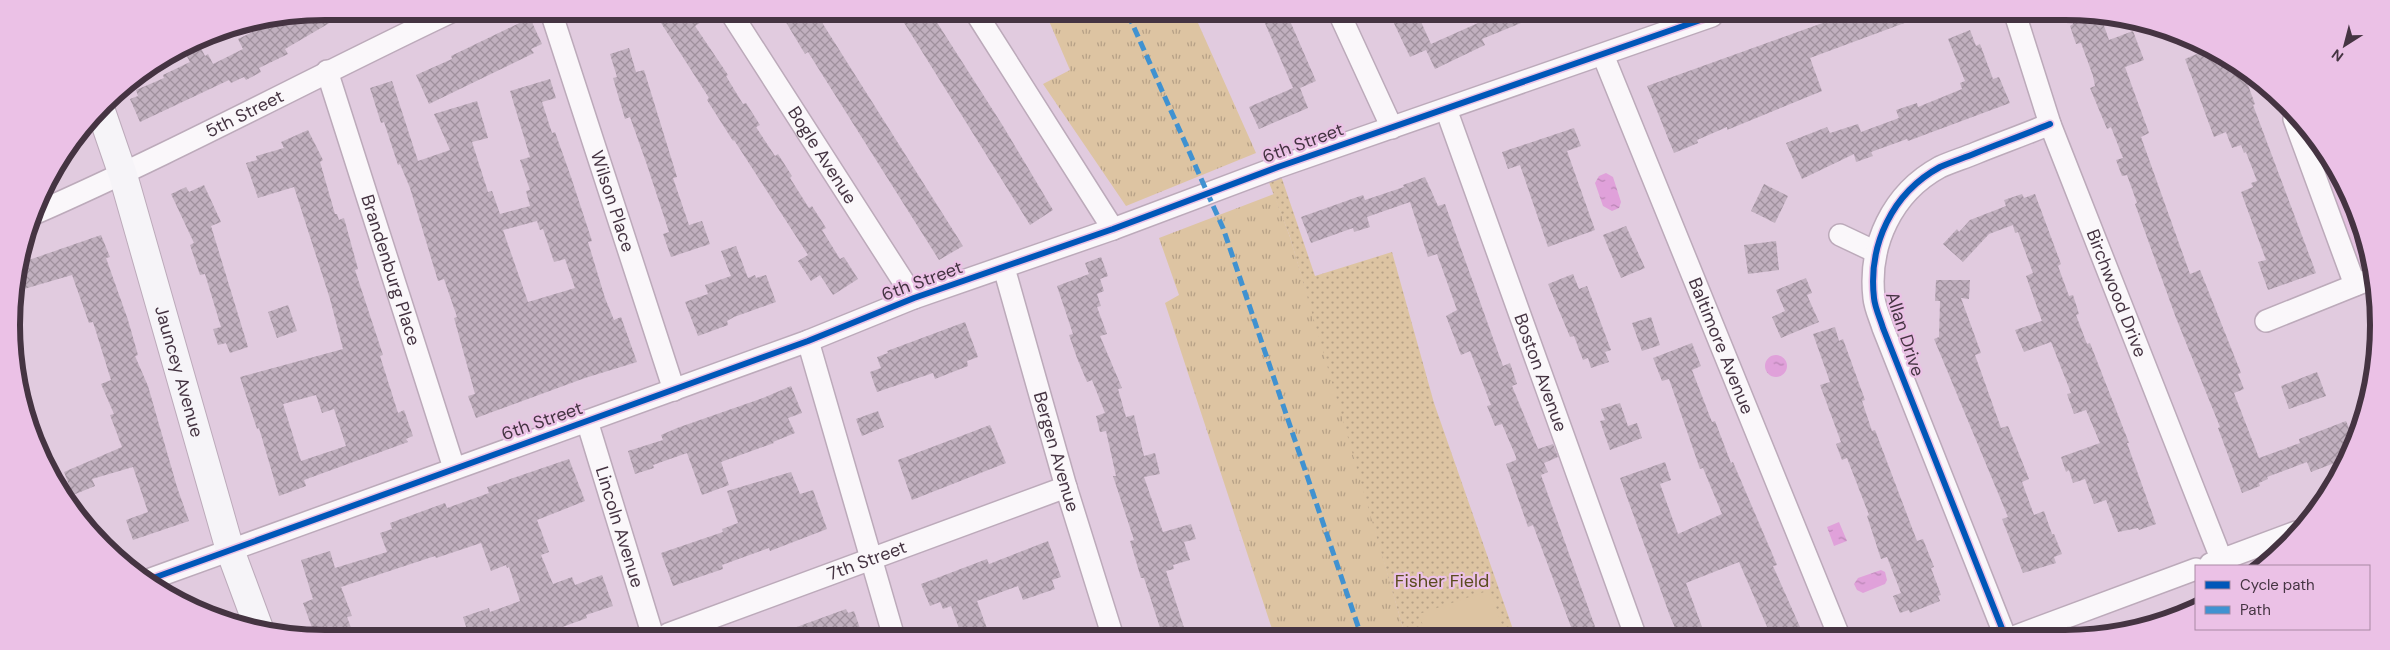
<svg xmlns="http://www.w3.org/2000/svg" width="2390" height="650" viewBox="0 0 2390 650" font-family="'DM Sans',sans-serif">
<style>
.built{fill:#e4c0e0}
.grass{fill:url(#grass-tufts)}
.park{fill:url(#park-dots)}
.pitch{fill:#ddc4a2}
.water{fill:url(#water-ripples)}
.building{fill:url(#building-cross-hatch);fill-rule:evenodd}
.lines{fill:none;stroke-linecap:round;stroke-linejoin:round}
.street-casing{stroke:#bcaaba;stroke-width:24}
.secondary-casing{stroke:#bcaaba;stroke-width:30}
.street{stroke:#faf7fa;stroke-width:21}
.secondary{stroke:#f6f4f8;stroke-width:28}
.quiet{stroke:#4092d1;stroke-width:5;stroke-dasharray:10 5;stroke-linecap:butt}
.cycleway-casing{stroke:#ebc1e6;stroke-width:9}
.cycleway{stroke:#0057b8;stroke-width:6}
.labels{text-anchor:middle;stroke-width:4.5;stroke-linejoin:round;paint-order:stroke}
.street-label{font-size:18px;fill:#453442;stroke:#ebc1e6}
.park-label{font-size:18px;fill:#5b4c1f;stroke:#ebc1e6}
.rim{fill:none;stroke:#453442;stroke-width:6}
</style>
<defs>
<pattern id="grass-tufts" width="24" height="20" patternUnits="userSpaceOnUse" patternTransform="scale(1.25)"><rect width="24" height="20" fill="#ddc4a2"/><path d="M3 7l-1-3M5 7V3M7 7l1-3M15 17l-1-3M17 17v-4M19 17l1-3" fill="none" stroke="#b5a086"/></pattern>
<pattern id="park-dots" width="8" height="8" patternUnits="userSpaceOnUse" patternTransform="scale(1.25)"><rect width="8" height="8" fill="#ddc4a2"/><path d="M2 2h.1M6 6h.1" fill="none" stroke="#b5a086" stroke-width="1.8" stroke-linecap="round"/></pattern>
<pattern id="water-ripples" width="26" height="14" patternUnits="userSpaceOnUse" patternTransform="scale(1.25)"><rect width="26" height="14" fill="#e0a1da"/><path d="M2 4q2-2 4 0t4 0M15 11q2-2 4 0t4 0" fill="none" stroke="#b784b2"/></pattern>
<pattern id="building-cross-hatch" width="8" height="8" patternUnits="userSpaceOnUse" patternTransform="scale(1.25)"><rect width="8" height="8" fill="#c1b0bf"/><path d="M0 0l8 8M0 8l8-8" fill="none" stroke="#9f909d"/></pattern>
</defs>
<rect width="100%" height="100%" fill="#e1cbdf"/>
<path class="built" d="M2294,119L2326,150L2373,264V278L2355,285Z"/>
<path class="grass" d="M1046,14H1194L1256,153L1126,206L1043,84L1070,70Z
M1274,194L1290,237L1333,381L1405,635H1274L1165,303L1179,295L1159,238Z"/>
<path class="park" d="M1278,167L1315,276L1392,252L1434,403L1515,635H1405L1290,237L1265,172Z"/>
<path class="pitch" d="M1490,590L1504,631L1491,635H1426L1419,614Z"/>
<path class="water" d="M1606,173L1613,177L1621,202L1619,208L1612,211L1603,206L1595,183L1599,176Z
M1765 366a11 11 0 1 1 22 0a11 11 0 1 1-22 0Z
M1839,522L1847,541L1834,546L1827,527Z
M1881,570L1885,572L1887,580L1885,584L1863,593L1857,590L1854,584L1858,578Z"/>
<path class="building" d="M325,11H350L285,49L288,54L259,68L261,72L246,80L244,77L231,83L229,80L140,122L130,99L138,96L136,90L164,78L163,75L190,62L183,49L197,40L205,56L208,54L213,64L243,49L238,39L273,22Z
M654,12L716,13L695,26L728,75L726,76L743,104L746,103L760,125L756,127L775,156L778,154L792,176L790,178L809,208L812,206L826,228L822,230L840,259L844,257L858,279L833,295L820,275L811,281L798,261L808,255L734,140L733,141L707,100L709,98Z
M794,13H816L963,246L939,260L808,52L805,54L784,19Z
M898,13H931L1003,126L1053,210L1030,225Z
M1261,14H1287L1316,81L1300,88L1308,108L1259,129L1249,107L1293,88Z
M1390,15H1418L1431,44L1496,15L1538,16L1482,39L1485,45L1435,69L1426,50L1410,57Z
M1842,16L1918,17V18L1810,58L1822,91L1727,130V127L1697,140L1698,143L1674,153L1647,86Z
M2071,17H2101L2109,40L2133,31L2144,60L2125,67L2149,133L2141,137L2190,274L2200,270L2241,373L2238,374L2244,389L2234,393L2259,458L2300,443L2299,439L2346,421L2349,428L2358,425L2345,459L2311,472L2307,462L2267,477L2268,479L2259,483L2260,486L2242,493L2218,428L2220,427L2176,318L2135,204L2137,203L2127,175L2122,176L2116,160L2123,158L2111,127L2107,129L2090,88L2095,86L2093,76L2081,43L2076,44L2070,26L2073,24Z
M530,18L542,44L531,49L534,53L429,104L416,75L452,59L451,56Z
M1970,30L1976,46L1980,44L1993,79L1999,77L2010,103L1908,141L1907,139L1871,152L1873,156L1856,162L1854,154L1802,179L1786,143L1827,127L1830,133L1858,124L1861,132L1899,118L1896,110L1917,103L1918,107L1962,89L1960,83L1965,81L1948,39Z
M629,48L636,72L644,70L677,177L673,178L689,225L702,221L710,244L671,257L663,234L669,232L647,165L630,117L625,119L613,78L617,77L610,54Z
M2206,50L2241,66L2255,104L2253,105L2316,273L2268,290L2258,262L2266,260L2241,192L2253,187L2251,183L2257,181L2246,152L2244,153L2241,145L2232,148L2226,132L2214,137L2185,59Z
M550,79L556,98L542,102L552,133L555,132L571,177L592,241L588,242L605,298L614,320L621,317L637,362L585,378L476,418L468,396L475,394L454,318L457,317L444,279L438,281L410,188L400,164L398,165L384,122L381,123L370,88L392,81L418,161L450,150L434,114L477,101L488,138L472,142L488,192L492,191L500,214L530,206L526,191L530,190L520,160L530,157L510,91ZM537,221L540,230L543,229L554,262L565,259L575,288L528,302L503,230Z
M1574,128L1581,146L1567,151L1595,230L1548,247L1520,165L1508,169L1502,152Z
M308,130L323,160L320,162L335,214H337L339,220L344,218L358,269L355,270L383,355L380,356L398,413L404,410L413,436L406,439L408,442L304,480L306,486L279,496L259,428L257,429L240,377L343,349L330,299L294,187L258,198L246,163L257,160L256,156L284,148L281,142ZM316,395L322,413L334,409L346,446L301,461L283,404Z
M1425,177L1438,206L1445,204L1503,366L1510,363L1517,384L1512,386L1538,449L1553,444L1558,457L1544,463L1548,472L1541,475L1598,635H1574L1533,525L1528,527L1506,464L1516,460V457L1502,424L1495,426L1487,406L1491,405L1470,351L1461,355L1446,316L1457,310L1437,254L1428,257L1410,202L1367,217L1370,227L1354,232L1353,228L1311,243L1301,217L1363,195L1365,200L1404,187L1403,185Z
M1764,184L1788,196L1775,223L1751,211Z
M204,185L221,222L211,226L248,347L230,353L226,343L218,345L213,329L221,327L205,274L200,275L190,245L194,243L171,194L186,187L189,192Z
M2022,194L2024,198L2035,194L2061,264L2058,266L2069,296L2073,295L2079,314L2076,315L2087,344L2090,343L2129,443H2127L2156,524L2139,530L2138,528L2118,532L2106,500L2094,504L2085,479L2073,483L2069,470L2066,472L2061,457L2100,443L2086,410L2074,414L2067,394L2071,393L2051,342L2024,352L2015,330L2042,321L2026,276L2033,273L2018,232L2015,233L2013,225L1989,234L1963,262L1943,244L1957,229L1959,232L1970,220L2006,206L2004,200Z
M1626,226L1645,268L1621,278L1603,235Z
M101,235L110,257L106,258L128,320L138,355L135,356L148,386L177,487L189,521L133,540L126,520L148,512L133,467L92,479L95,486L73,495L64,472L122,447L110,415L114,414L101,384L111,380L93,322L89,323L72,275L24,289L20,275L23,262Z
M1776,241L1779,270L1748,274L1744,245Z
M736,246L748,278L755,275L756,278L766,275L776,302L734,317L727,321L728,325L698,336L685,302L708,294L705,285L731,276L721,251Z
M1101,257L1108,276L1100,279L1104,291L1097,294L1101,306L1097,307L1107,334L1100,336L1122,388L1118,389L1126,417L1134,415L1144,456L1155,453L1160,474L1144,477L1163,532L1191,524L1196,539L1184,542L1190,560L1173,565L1174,569L1166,571L1186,634H1162L1144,578H1141L1130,541L1134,540L1113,476H1116L1106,431L1100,432L1096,416L1105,413L1092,380L1087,382L1077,358L1069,335L1073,334L1057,286L1089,274L1085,263Z
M1573,274L1579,289L1587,286L1611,350L1605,352L1609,362L1591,368L1588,358L1583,360L1574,336L1570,337L1548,284Z
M1806,278L1812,293L1807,295L1819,322L1781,338L1772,317L1785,311L1776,290Z
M1936,280H1970L1969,299L1961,298L1981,353L1975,355L2001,428L2008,426L2029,479L2022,482L2034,515L2044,511L2052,534H2054L2062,554L2054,557L2056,563L2023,573L2002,519L2008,517L1934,339L1939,337L1940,301H1935Z
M288,305L297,331L277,338L268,312Z
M1651,317L1660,345L1642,351L1632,323Z
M965,322L978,357L967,361L968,366L935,379L933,373L877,392L870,372L881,368L877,357L888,353L887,351Z
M1835,327L1839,341L1843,339L1865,400L1862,401L1872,431L1875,430L1917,541L1923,539L1934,567L1931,568L1941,595L1938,596L1940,601L1910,613L1909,610L1900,613L1893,596L1901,593L1887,557L1881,559L1867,516L1869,515L1847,458L1842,460L1836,444L1841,442L1820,385L1830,382L1813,334Z
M1692,343L1701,366L1692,370L1712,422L1715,421L1731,463L1733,462L1777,565L1773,566L1804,636H1771L1739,562L1686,583L1705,635H1678L1670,616L1620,478L1665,462L1671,480L1660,484L1678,534L1722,514L1703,468L1700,469L1669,379L1662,381L1653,358Z
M2317,372L2326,396L2289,409L2281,386Z
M791,386L802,413L788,418L795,433L773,442L774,443L721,462L729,485L702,495L687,453L653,465L654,468L635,474L628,451L663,440L661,435L677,428L763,398Z
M1620,403L1628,426L1637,423L1642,438L1610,450L1600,421L1605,420L1601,409Z
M878,411L884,427L862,436L856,419Z
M990,425L1006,463L912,500L898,460Z
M569,459L585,501L537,520L549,552L541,555L553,584L572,577L575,585L602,575L613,606L586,615L587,618L546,633H468L463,617L489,608L490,612L520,601L509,567L507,568L506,565L491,571L481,543L436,558L435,556L341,587L352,616L347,617L353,633H314L303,603L313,599L301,560L330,551L335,568L387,552L380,533L392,529L390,523L445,503L447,508L489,493L487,487Z
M791,472L800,494L813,490L827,529L770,551L769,548L722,565L723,569L673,586L661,553L723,532L722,529L738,523L727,491Z
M1048,541L1061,577L1052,580L1055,589L1023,600L1018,586L977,601L989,634H961L951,606L943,609L940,602L930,606L921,584L987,559L989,564Z
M846,609L848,613L854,611L862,634H784L783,632Z"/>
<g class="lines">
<g class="street-casing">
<g id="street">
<path id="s1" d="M551,12L674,390"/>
<path id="s2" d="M731,13L914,298"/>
<path d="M976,13L1113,229"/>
<path d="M1340,15L1392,128"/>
<path id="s3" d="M2016,17L2050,124L2224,566"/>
<path id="s4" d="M1603,55L1839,636"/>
<path id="s5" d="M327,71L454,468"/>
<path id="s6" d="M1446,109L1635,635"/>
<path d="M2294,119L2355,285"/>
<path id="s7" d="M36,213C177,151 312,78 451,12"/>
<path d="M1840,235L1876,252"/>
<path id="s8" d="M1004,268L1066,487L1112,634"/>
<path d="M2266,321L2373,278"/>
<path d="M808,341L893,634"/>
<path id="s9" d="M587,421L652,633"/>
<path d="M2210,564L2296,532"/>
<path d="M145,581L808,341L914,298L1113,229L1278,167L1712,16"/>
<path id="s10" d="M668,634L1066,487"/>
<path d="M2005,636L1883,328C1880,318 1875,308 1874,298C1868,245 1892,193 1940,167C1951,162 1964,158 1976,153C2001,143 2026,134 2050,124"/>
<path d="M2016,636L2196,569"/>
</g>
</g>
<g class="secondary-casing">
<g id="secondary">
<path id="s11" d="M101,111L123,175L230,550L260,631"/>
</g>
</g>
<use href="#street" class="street"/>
<use href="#secondary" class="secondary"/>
<path class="quiet" d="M1128,14L1223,228L1361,635"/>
<g class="cycleway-casing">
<path id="cycleway" d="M145,581L808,341L914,298L1113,229L1278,167L1712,16
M2005,636L1883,328C1880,318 1875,308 1874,298C1868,245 1892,193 1940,167C1951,162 1964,158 1976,153C2001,143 2026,134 2050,124"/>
</g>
<use href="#cycleway" class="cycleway"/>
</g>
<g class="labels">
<g class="street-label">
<text dy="6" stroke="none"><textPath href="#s7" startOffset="231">5th Street</textPath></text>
<text transform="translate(1303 143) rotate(-20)" y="6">6th Street</text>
<text dy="6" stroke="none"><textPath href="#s2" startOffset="169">Bogle Avenue</textPath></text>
<text dy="6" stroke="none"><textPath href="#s1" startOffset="199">Wilson Place</textPath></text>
<text dy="6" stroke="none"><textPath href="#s5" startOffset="209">Brandenburg Place</textPath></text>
<text transform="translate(922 281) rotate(-20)" y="6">6th Street</text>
<text dy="6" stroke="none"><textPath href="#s3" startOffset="294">Birchwood Drive</textPath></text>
<text transform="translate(1905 334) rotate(72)" y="6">Allan Drive</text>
<text dy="6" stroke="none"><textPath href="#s4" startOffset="314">Baltimore Avenue</textPath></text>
<text dy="6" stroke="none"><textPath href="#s11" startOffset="272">Jauncey Avenue</textPath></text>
<text dy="6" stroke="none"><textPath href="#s6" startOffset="280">Boston Avenue</textPath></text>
<text transform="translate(542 421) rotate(-19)" y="6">6th Street</text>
<text dy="6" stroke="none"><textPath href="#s8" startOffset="191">Bergen Avenue</textPath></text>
<text dy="6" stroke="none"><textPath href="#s9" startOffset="111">Lincoln Avenue</textPath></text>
<text dy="6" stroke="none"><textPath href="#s10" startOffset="212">7th Street</textPath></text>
</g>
<g class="park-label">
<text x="1442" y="587">Fisher Field</text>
</g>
</g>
<path d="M0 0H2390V650H0ZM325 20H2065A305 305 0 0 1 2370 325V325A305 305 0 0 1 2065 630H325A305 305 0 0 1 20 325V325A305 305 0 0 1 325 20Z" fill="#ebc1e6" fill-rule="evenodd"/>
<path class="rim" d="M325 20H2065A305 305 0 0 1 2370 325V325A305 305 0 0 1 2065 630H325A305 305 0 0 1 20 325V325A305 305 0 0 1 325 20Z"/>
<rect x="2195" y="565" width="175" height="65" fill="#ebc1e6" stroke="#a989a4"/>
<rect x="2205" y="581" width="25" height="8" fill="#0057b8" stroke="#a989a4"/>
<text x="2240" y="590" font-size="15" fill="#453442">Cycle path</text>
<rect x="2205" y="606" width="25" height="8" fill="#4092d1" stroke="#a989a4"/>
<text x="2240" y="615" font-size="15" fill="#453442">Path</text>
<g transform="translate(2345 45) rotate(216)" stroke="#ebc1e6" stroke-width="4" paint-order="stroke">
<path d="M0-4L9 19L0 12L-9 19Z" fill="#453442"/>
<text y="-8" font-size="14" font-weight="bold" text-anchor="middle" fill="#453442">N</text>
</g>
</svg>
